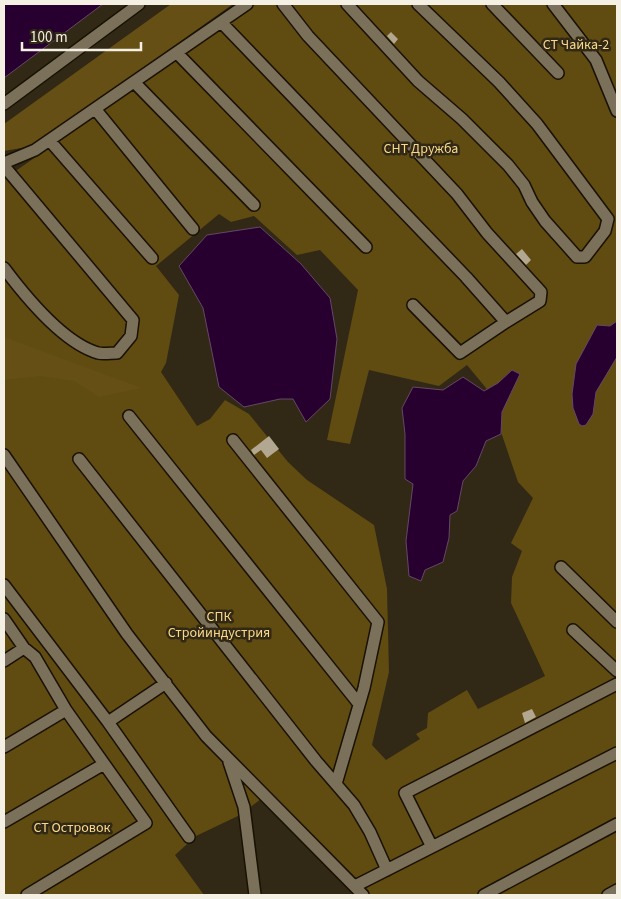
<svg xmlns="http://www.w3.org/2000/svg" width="621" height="899" viewBox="0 0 621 899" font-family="'Source Sans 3',sans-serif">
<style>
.green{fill:#604b11;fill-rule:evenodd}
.forest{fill:#654f15}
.water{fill:#270030;stroke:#654866}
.building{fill:#b2a790}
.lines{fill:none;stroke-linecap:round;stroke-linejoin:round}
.minor-casing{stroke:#191101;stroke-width:14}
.minor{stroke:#7b715b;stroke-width:11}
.labels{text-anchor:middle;stroke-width:5;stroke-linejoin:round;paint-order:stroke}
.park-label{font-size:14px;fill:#fad98c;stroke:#312915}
</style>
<rect width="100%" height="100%" fill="#312915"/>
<path class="green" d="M256,4H617V895H366L270,792L240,815L196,836L175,855L204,895H4V179ZM219,214L231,222L254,216L297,255L320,250L358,290L327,440L350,444L369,370L439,386L467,365L486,388L518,482L533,498L511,543L522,551L512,577L511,603L545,676L478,709L467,690L428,713L427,728L416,734L420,739L386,760L372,745L389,672L387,589L374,525L307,480L288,462L249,414L225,400L210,419L197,426L161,372L166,363L179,295L156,266Z"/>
<path class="forest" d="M171,4H233L33,146L4,151V124Z
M4,337L142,388L99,397L74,381L41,376L4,380Z"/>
<path class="water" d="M4,4H103L4,78Z
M260,227L301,264L330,298L337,339L330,399L306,422L293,399H280L244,407L219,387L203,308L179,266L207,235Z
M617,321V357L596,392L593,414L586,425L582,426L579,424L573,408L572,394L576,364L597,325L610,326Z
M512,370L520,374L502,412L501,434L486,441L476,466L463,481L457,511L450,515L449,538L443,562L425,570L421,581L409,576L406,541L413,484L405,479V434L402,408L413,387L443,390L463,377L484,391L498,383Z"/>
<path class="building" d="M391,32L398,39L394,44L387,36Z
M522,249L531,260L526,265L516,254Z
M269,436L279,449L267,458L261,450L254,455L251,450Z
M532,709L536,717L525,723L522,713Z"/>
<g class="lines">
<g class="minor-casing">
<path id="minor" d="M283,4L308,36L457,194L487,233L541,292L540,301L506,322
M347,4L418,81L462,119L508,165L524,185L532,202L545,221L577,257H585L605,231L608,219L537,124L499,82L418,4
M492,4L558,73
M553,4L596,60L617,111
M221,22L466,277L506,322L460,353L413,305
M177,53L366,247
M135,83L254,205
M4,104L139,4
M96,110L193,229
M50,141L152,258
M4,163L35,150L247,4
M4,166L133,320L131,336L117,353C111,353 103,354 98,353C63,343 25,296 4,268
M129,416L359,704
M233,440L378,622L364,688L336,784
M4,455L127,634L206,736L363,895
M79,459L316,761L354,805L370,832L387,870
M561,567L617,622
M4,585L108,722
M4,619L24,648L35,657L66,710L146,823L27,895
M573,630L617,671
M4,661L24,648
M166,683L108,722L189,837
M4,747L66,710
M229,762L244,807L255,895
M4,822L104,764
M432,847L617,753
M355,886L432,847L405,793L617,684
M484,895L617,824
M608,895L617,890"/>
</g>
<use href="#minor" class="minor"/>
</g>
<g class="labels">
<g class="park-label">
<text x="576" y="49">СТ Чайка-2</text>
<text x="421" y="153">СНТ Дружба</text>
<text x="219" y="621">СПК<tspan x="219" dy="16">Стройиндустрия</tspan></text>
<text x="72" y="832">СТ Островок</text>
</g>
</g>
<rect width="621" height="899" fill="none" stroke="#f5f0e4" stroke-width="10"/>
<path d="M22 42v8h119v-8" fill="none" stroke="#f5f0e4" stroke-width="2.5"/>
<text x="30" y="42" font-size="15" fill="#f5f0e4" stroke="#312915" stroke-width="4" paint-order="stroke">100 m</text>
</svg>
